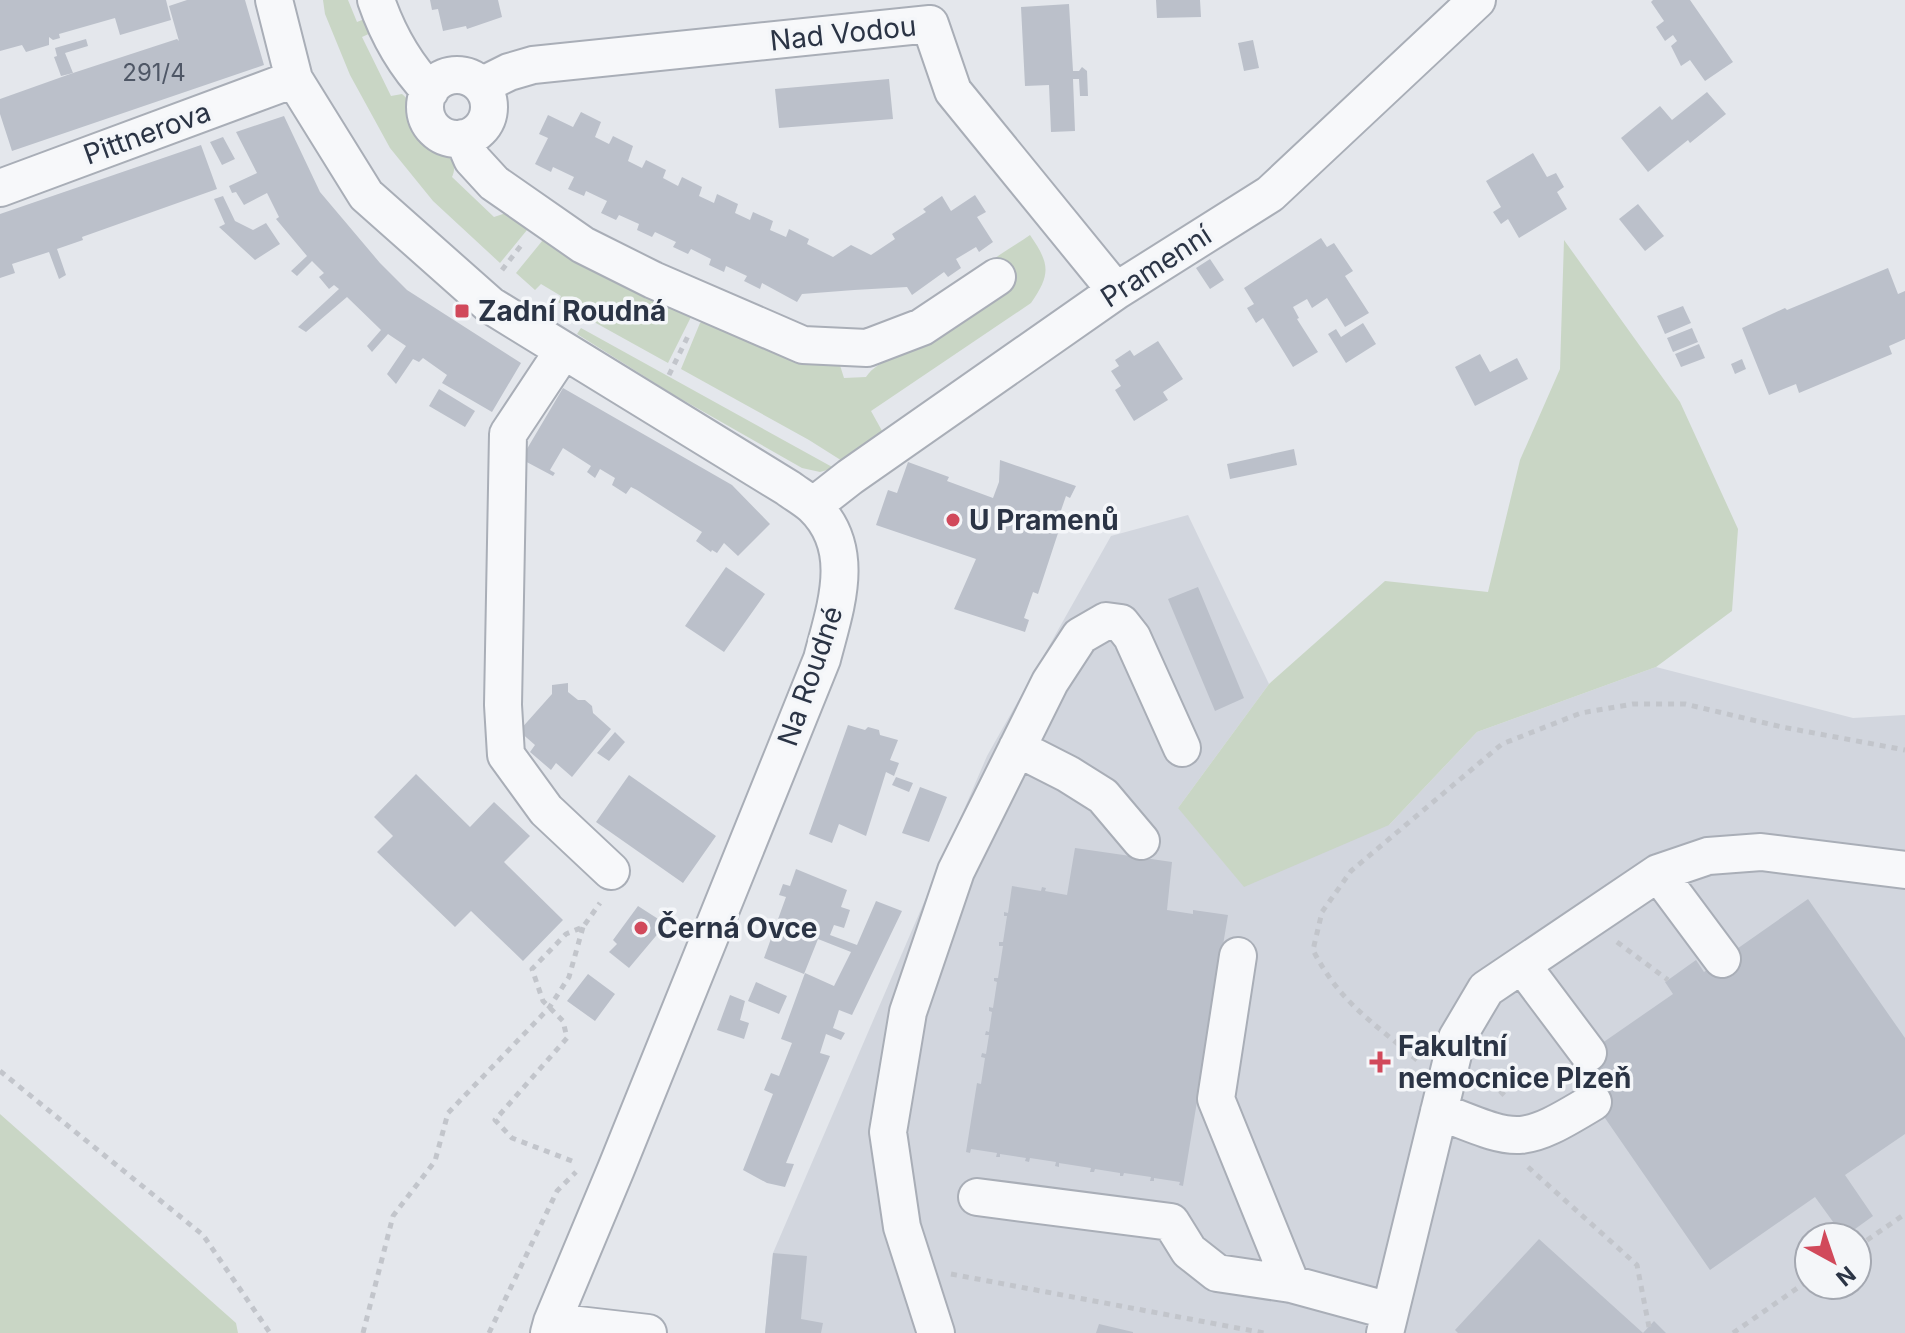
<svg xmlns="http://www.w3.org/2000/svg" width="1905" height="1333" viewBox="0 0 1905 1333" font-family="Inter,sans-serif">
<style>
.built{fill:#d2d6de;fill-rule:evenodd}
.green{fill:#c9d6c5}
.building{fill:#bbc0ca}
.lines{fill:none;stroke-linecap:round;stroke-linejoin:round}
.minor-casing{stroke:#a9aeb7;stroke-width:40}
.path{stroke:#c2c5cb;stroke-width:5;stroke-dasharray:6 6;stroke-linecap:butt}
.minor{stroke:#f7f8fa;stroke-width:36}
.poi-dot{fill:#d1495b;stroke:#f4f6f9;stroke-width:3}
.labels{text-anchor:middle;stroke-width:7;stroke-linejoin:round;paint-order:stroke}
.number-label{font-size:24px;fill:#4f5766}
.street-label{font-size:28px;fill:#2b3445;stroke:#f4f6f9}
.poi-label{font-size:28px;font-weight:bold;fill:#2b3445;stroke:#f4f6f9;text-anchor:start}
</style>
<rect width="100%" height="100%" fill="#e4e7ec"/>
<path class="built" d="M1188,515L1269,684L1178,808L1389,825L1477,732L1656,667L1853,718L1905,715V1333H765L773,1253L987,756L1111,536ZM1809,1237H1857V1285H1809Z"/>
<path class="green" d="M323,0H348L357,22L367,18L373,32L362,37L391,96L402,94C415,104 416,125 427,138C438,150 461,158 452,177L494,217L506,213L514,216L527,230L500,263L433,201L390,148L350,75L325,14Z
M547,235L690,309L691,317L668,363L558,302L561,296L541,284L535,290L516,273Z
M1030,235C1050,264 1051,274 1031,303L871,411L886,438L847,464L809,440L681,369L700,323L710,317L838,359L844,378L866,377C880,357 904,357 924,343C947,325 966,285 988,264C1000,253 1016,245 1030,235Z
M1564,240L1680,402L1738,529L1732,611L1656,667L1477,732L1389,825L1244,887L1178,808L1269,684L1385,581L1488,592L1520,460L1560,369Z
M581,328L834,468L820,472L802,468L674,395L577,334Z
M0,1114L236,1323L238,1333H0Z"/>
<path class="building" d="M0,0H166L171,20L120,35L115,18L59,34L60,38L53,40L49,37V45L26,52L22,45L0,51Z
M187,0H245L264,65L12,151L0,114V99L73,73L61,76L54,57L57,56L55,48L86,39L88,46L65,53L73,73L177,39L179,41L169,6Z
M430,0H498L502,17L467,29L466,26L443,31L438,9L432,10Z
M1156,0H1200L1201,17L1157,18Z
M1653,0H1690L1733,62L1705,81L1690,60L1681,66L1671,46L1677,41L1673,35L1665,41L1656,27L1664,21L1651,2Z
M1069,4L1073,71H1079L1082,67L1087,71L1088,96H1080L1079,79H1073L1075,131L1051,132L1049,85L1025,86L1021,7Z
M1253,40L1259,68L1244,71L1238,43Z
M889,79L893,119L779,128L775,89Z
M1707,92L1726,114L1690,143L1688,140L1648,172L1621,138L1660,106L1672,120Z
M581,112L601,122L595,137L609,144L613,136L633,146L628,161L642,168L646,160L666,170L663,178L678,186L682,177L702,187L699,196L714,203L717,194L738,204L735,213L750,220L753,212L773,221L770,230L786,237L789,229L809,239L807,244L833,257L851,245L871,255L895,239L892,234L926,212L923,209L942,196L951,211L975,195L986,212L977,217L993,242L979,252L976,247L956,259L961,268L948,277L944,272L912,295L907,287L854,290L802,294L797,302L762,283L760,289L744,281L747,276L726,266L724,272L709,265L711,259L691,249L688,254L673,247L676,242L655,232L652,237L637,230L639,224L619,215L616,220L601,213L607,201L586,191L584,196L568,189L574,177L553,167L551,172L535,164L548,138L539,134L548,115L573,127Z
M284,116L320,192L380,263L407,290L521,363L492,412L442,383L447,375L423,358L419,362L413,359L396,384L387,374L406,346L388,334L372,352L367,346L381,330L347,297L306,332L298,327L339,289L334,285L329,289L319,277L324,273L312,261L297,276L291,271L307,256L276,219L279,217L267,193L244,205L236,192L232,193L229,186L257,173L236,132Z
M223,137L235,159L222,165L210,142Z
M201,145L217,189L82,237L83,240L57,249L66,275L59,279L49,252L12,264L15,273L0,278V214Z
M1533,153L1547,177L1556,173L1564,187L1557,192L1567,209L1519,238L1508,219L1501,224L1493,212L1501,207L1486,181Z
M223,196L235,221L253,230L266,223L280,244L255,260L219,227L225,224L214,199Z
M1638,204L1664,236L1645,251L1619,219Z
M1321,238L1327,247L1334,243L1353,271L1345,276L1369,313L1345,327L1327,298L1312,308L1307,299L1293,307L1299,318L1297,319L1318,352L1293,367L1263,318L1256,323L1247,308L1254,304L1244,288Z
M1210,259L1224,280L1210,289L1196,268Z
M1888,268L1898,294L1905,291V339L1889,346L1892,354L1799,393L1796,384L1769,395L1742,328L1785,308L1787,310Z
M1683,306L1691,323L1665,334L1657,316Z
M1363,323L1376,344L1346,363L1328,334L1336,329L1341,337Z
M1692,328L1698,342L1673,352L1667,338Z
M1158,341L1183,379L1163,392L1168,400L1134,421L1115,390L1121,386L1111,371L1119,366L1115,360L1130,350L1134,356Z
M1699,344L1705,358L1681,367L1675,354Z
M1480,354L1490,372L1517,358L1528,379L1475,406L1455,367Z
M1742,359L1746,369L1735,374L1731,364Z
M563,388L732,485L770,524L738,556L724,543L717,553L712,550L711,552L696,541L702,532L637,490L631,487L626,494L612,485L615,478L600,469L595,478L587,472L591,466L563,448L550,470L555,473L553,476L521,459Z
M439,389L475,411L465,427L429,406Z
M1294,449L1297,465L1230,479L1227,464Z
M1000,460L1076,486L1070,498L1066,496L1057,522L1061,524L1038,594L1033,592L1024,618L1029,620L1025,632L954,609L976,559L876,525L888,490L897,493L908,462L949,477L947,481L993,498L999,482Z
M726,567L765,594L724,652L685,626Z
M1198,587L1244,698L1215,711L1168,599Z
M568,683V692L578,700H585L592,706L593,713L611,729L572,777L556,763L551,770L530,752L535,745L519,731L552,694V685Z
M848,725L865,730L868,727L879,730L880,735L898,740L890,760L899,763L894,776L886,772L866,836L839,824L832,843L809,834Z
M615,732L625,742L609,761L597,753Z
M416,774L470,827L494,802L530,836L504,862L563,920L523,961L471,911L455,927L377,852L393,836L374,817Z
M629,775L716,836L683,883L596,822Z
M896,777L913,783L909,792L892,785Z
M920,787L947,797L929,842L902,833Z
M1075,848L1172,862L1167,910L1193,914V910L1228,915L1183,1186L1179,1185L1180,1182L1154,1178V1181H1150L1151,1177L1124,1173L1123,1176H1120V1173L1095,1169L1094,1172H1090L1091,1168L1059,1163V1167L1055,1166L1056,1162L1030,1158L1029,1162L1025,1161L1026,1158L1000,1154V1157H996L997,1153L971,1149L970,1153L966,1152L977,1083L981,1084L985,1058L981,1057L982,1053L986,1054L989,1035H985L986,1031L989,1032L992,1012L989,1011V1007L993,1008L997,982L994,981V978H998L1003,946H999V942H1003L1007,916H1004V912L1008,913L1012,886L1041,891L1042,887L1046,888L1045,891L1067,895Z
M796,869L847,890L841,907L850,910L844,928L834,925L830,935L857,945L876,901L902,911L852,1015L839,1010L833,1028L845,1033L841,1040L826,1034L820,1053L830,1056L786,1163L794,1164L785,1187L767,1183L743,1170L773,1094L764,1090L771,1073L779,1076L792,1043L781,1039L805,973L834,986L851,952L818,939L804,974L764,958L786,897L779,895L783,884L790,886Z
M1808,899L1905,1038V1134L1845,1175L1873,1216L1844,1237L1815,1197L1710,1270L1569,1066L1673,994L1665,982L1668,980L1696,960L1704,972Z
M638,906L666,924L629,968L609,952L617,944L613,940Z
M588,974L615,994L595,1021L567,1001Z
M756,982L787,996L779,1014L748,1001Z
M730,995L745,1001L740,1020L749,1023L744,1039L717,1030Z
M1539,1239L1643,1333H1458L1455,1330Z
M773,1253L807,1256L801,1319L823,1323L821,1333H765Z
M1654,1321L1666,1333H1643Z
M1099,1324L1133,1332V1333H1096Z"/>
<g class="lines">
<g class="minor-casing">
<path id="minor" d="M274,0L294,79L366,195L490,305L788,488C796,494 805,499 813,506C858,549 835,608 822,659L616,1169L552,1322L549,1333
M376,0C388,35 404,64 430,91
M930,24L953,91L1116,291
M425 107a32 32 0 1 1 64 0a32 32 0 1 1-64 0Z
M481,86L509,72L533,65L930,24
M463,138L472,159L494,183L583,245L653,280L803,345L867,348L922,327L997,277
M0,188L294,79
M563,351L508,434L503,705L506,755L546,810L611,871
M813,506L850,477L1116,291L1270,194L1477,0
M1017,748L1068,774L1103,796L1141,841
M1658,873L1722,959
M1238,956L1216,1099L1291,1284
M1522,965L1588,1053
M1439,1111C1518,1142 1519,1147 1593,1102
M977,1197L1171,1222L1189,1251L1217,1273L1291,1284L1390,1311
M552,1322L648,1333
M936,1333L902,1227L888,1132L908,1012L956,871L1050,682L1080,636L1106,621L1121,623L1132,637L1182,748
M1385,1333L1457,1038L1486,989L1658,873L1708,856L1761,852L1905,870"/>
</g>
<path class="path" d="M502,270L523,243
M669,375L690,332
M1617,942L1668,980
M1417,1060C1373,1022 1340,1003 1313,950L1322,912L1351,871L1502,744L1581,713L1633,704H1685L1782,727L1905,750
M0,1071L203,1235L270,1333
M1483,1074L1507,1098
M572,1161L512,1138L495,1120L567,1038L563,1021L543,1001L532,969L566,934L583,927L600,903
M1528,1167L1637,1265L1649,1327
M1857,1247L1905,1214
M951,1274L1264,1333
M363,1333L393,1216L435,1161L448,1113L549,1008L569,977L583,927
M489,1333L557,1191L576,1172
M1733,1333L1809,1280"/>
<use href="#minor" class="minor"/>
</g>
<g class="poi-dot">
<rect x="454" y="303" width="16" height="16" rx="4"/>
<circle cx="953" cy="520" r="8"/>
<circle cx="641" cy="928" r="8"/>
<path d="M1376 1050h8v8h8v8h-8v8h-8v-8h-8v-8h8z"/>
</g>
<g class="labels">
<g class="number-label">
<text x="154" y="81">291/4</text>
</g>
<g class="street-label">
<text transform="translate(843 33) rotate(-6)" y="10">Nad Vodou</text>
<text transform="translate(147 133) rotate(-20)" y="10">Pittnerova</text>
<text transform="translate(1156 266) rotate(-33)" y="10">Pramenní</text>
<text transform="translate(810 676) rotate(-71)" y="10">Na Roudné</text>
</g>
<g class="poi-label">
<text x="478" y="321">Zadní Roudná</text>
<text x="969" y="530">U Pramenů</text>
<text x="657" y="938">Černá Ovce</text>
<text x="1398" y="1056">Fakultní<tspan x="1398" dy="32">nemocnice Plzeň</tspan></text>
</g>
</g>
<g transform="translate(1833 1261) rotate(140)"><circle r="38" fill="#f4f6f9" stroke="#a4a8b1" stroke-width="2"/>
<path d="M0-6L14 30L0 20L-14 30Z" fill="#d1495b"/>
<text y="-12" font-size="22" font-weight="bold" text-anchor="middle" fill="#2b3445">N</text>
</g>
</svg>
